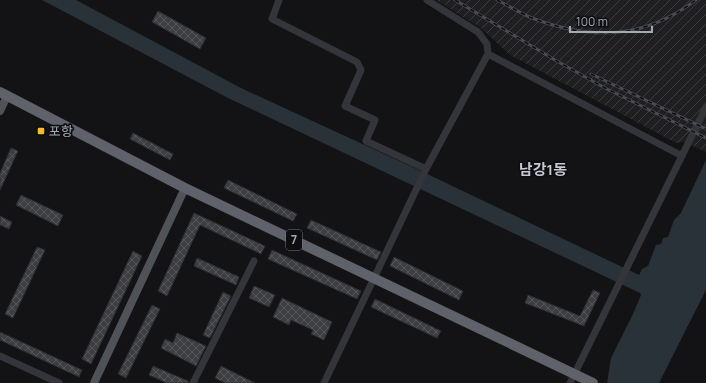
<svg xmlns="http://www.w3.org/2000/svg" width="706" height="383" viewBox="0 0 706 383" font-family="Manrope,'Noto Sans KR',sans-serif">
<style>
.industrial{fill:url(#industrial-furrows)}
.water{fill:#293139}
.building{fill:url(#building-cross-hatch);stroke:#2d2d31}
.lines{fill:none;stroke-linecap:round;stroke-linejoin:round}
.minor{stroke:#34353a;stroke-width:7}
.major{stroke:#505259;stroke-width:8}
.highway{stroke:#60626b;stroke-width:10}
.rail-casing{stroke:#494b51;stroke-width:3}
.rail{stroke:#0e0e10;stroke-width:1.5;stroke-dasharray:4.5;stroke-linecap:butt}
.poi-dot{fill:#f6bc2a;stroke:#0e0e10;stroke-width:1.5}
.labels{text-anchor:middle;stroke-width:3.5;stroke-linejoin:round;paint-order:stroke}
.shield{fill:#0e0e10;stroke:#777a84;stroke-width:1}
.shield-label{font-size:12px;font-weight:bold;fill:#a4a9b6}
.poi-label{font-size:13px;fill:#a4a9b6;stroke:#0e0e10;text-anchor:start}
.quarter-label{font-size:15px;font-weight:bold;fill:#c5c8d2;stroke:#0e0e10}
</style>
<defs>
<pattern id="industrial-furrows" width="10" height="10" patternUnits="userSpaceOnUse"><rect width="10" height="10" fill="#1f1f22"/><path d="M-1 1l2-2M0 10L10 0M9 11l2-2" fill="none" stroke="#3d3d40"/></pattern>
<pattern id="building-cross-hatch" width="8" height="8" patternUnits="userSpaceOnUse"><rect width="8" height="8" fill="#3d3e42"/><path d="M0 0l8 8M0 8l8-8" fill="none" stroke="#56575b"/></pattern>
</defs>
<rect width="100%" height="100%" fill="#131315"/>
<path class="industrial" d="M436,0H706V152L684,142L676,143L510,55L481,28Z"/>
<path class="water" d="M42,0H76L241,88L421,171L639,275L642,269L648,266L656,245L661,244L663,238L668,237L674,220L681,213L706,160V290L659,383H607L611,358L633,314L641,295L640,293L228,98Z"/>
<path class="building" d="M158,11L206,38L200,49L152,22Z
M133,133L173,154L170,160L130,139Z
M11,148L18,151L0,190V173Z
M228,180L297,214L293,221L224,188Z
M21,195L63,215L58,226L16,205Z
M194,213L265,246L261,254L200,225L167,296L158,291Z
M0,216L12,222L9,229L0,225Z
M311,220L381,252L377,260L307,228Z
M37,247L45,250L13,318L5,314Z
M272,250L361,291L357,299L268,259Z
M133,251L142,256L91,364L82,359Z
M394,257L463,291L459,300L390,266Z
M197,258L239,277L236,285L194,266Z
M254,286L275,295L269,307L249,298Z
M593,290L600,293L584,326L525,303L528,295L580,316Z
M223,292L231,296L210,338L203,335Z
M282,298L332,322L324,340L311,334L313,330L291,320L289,325L273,317Z
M375,299L441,331L437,338L371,307Z
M152,305L160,309L126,378L118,374Z
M0,332L82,370L79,377L0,340Z
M177,333L206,346L196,366L161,348L165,339L173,343Z
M153,366L188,381V383H167L149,375Z
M221,366L255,383H225L215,378Z"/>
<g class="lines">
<path class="minor" d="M279,0L272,19L357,62L361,70L345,106L375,120L366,141L426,169
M427,0L478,32L487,44L488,54L682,156
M0,356L59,383
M193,383L254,261
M324,383L426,169L488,54
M570,383L706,107"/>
<path class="major" d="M0,111L7,96
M94,383L185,188"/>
<path class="highway" d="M0,92L185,188L593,383"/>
<g class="rail-casing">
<path id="rail" d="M455,0L555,60L605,88L706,138
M497,0C509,6 520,13 532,18C593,41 644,39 696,0
M591,74L706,129"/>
</g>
<use href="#rail" class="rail"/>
</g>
<rect class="poi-dot" x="37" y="127" width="8" height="8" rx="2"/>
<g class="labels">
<rect class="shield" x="286" y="230" width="16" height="20" rx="3"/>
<g class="shield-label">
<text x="294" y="244">7</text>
</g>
<g class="poi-label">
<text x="49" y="136">포항</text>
</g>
<g class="quarter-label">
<text x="543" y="175">남강1동</text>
</g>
</g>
<path d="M570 26v6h82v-6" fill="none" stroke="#a4a9b6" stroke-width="2"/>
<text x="576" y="26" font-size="12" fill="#a4a9b6" stroke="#0e0e10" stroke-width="3" paint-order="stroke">100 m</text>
</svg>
